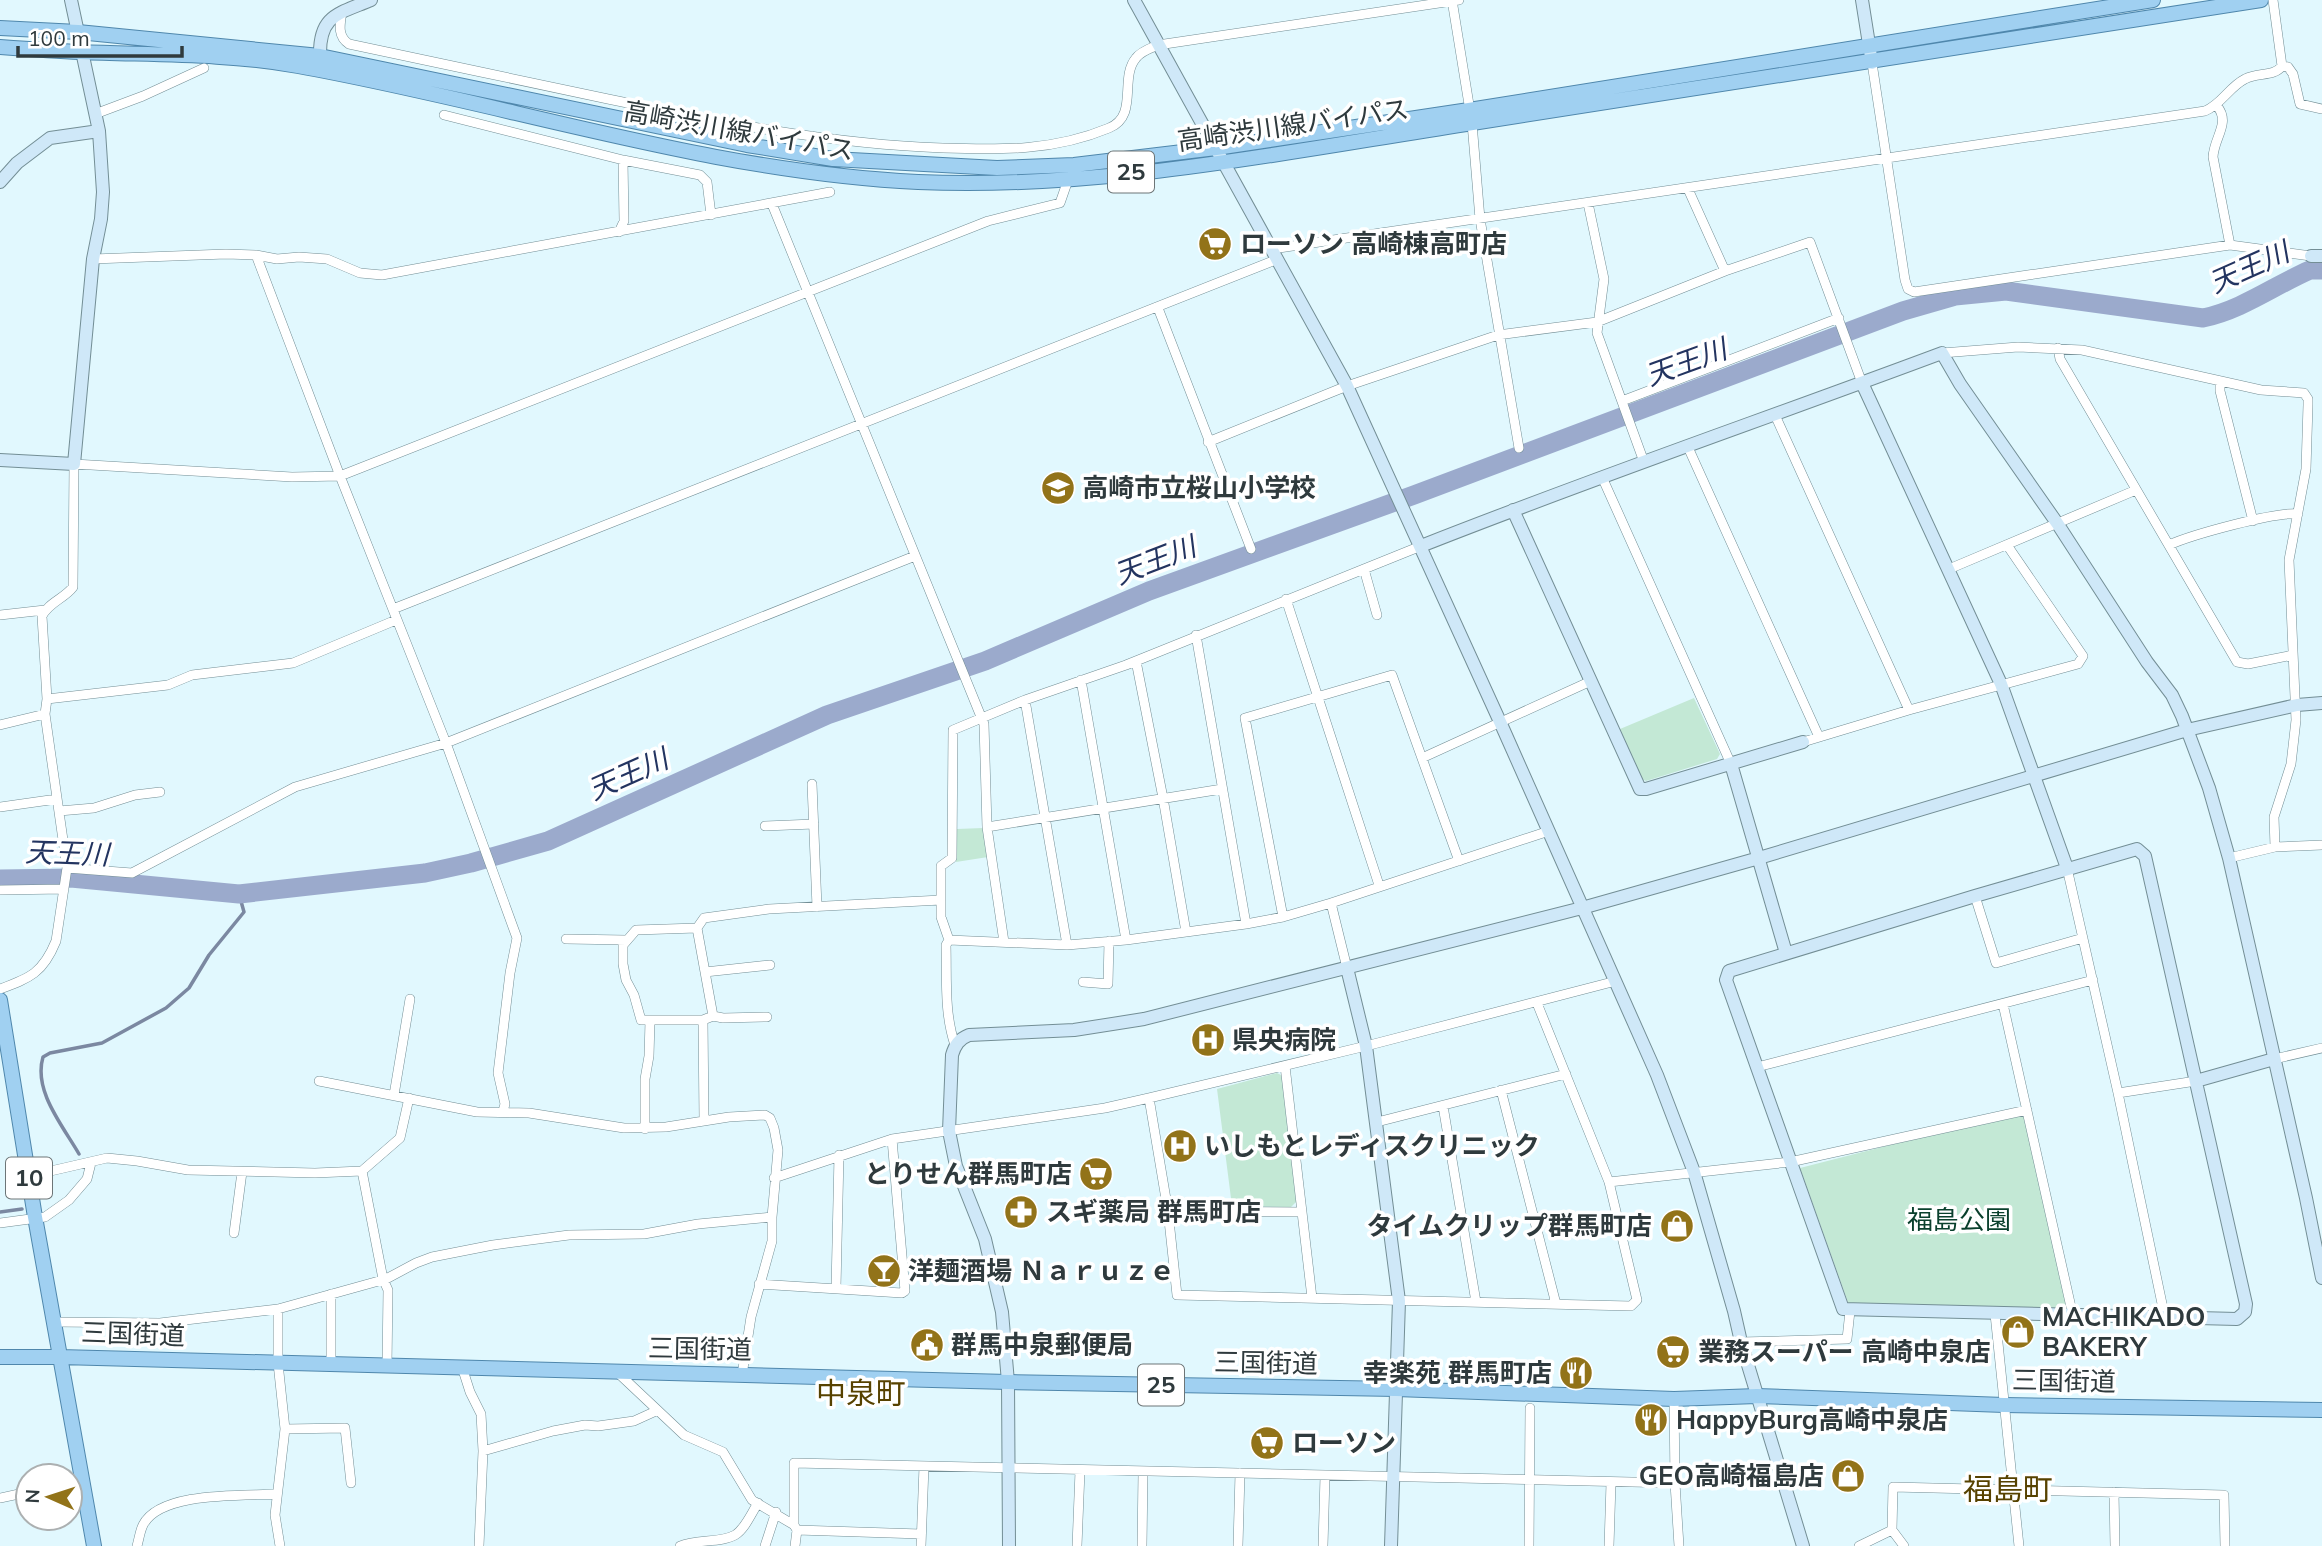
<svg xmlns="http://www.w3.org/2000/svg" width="2322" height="1546" viewBox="0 0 2322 1546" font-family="Mulish,'Noto Sans JP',sans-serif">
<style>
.green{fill:#c3e8d5}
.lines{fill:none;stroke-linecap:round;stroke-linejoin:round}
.stream{stroke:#7b88a1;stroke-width:3.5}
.river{stroke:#9baacc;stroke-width:19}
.street-casing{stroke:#738e95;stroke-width:10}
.secondary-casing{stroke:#738e95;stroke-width:14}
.primary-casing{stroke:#4f87ac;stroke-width:16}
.street{stroke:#fff;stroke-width:9}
.secondary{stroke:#cfe8f8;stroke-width:12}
.primary{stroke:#a0d0f1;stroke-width:14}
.labels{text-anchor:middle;stroke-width:7;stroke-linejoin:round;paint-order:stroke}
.shield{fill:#fff;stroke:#6d7577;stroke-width:2}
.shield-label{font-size:24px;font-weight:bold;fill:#2f3a3d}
.street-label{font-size:26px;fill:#2f3a3d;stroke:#fff}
.poi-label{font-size:26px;font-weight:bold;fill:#2f3a3d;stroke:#fff;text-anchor:start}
.park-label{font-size:26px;fill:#0a402d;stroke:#fff}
.water-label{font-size:28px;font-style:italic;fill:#233460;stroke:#fff}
.quarter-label{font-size:30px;fill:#574200;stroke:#fff}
</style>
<rect width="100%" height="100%" fill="#e1f8fe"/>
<path class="green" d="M1694,698L1720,754L1717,759L1646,781L1642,779L1620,729Z
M983,828L988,857L956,862L957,829Z
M1277,1073L1283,1076L1297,1201L1291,1207L1232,1206L1217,1089Z
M2027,1110L2073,1316L1849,1305L1800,1168Z"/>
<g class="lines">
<path class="stream" d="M79,1154C63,1126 33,1091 43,1057L50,1053L102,1043L166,1008L189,988L209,955L244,912L239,894
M0,1212L22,1209"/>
<path class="river" d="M0,879L71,878L239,894L425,873L471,863L548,841L827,715L985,661L1149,591L1414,495L1903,311L1955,296L2006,291L2203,318C2242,310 2275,285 2310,270H2322"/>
<g class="street-casing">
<path id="street" d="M1452,0L1472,123L1480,219L1519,448
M342,12C340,24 337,36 349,44C435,62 522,81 608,99C719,122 829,144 943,148C1002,150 1054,151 1109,128C1139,116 1119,78 1136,58C1141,51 1151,48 1158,45L1459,0
M1872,63L1905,280L1908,289L1914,292L2230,245L2311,256
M2282,66L2288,67L2293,74L2300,104L2322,109
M2217,106C2231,123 2214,137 2213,157L2230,245
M95,114L143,96L204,68
M444,115L623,160L700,175L707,182L711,215
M1688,189L1725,271
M1588,203L1604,279L1597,333L1644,462
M772,204L984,724L987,827L1004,942
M619,232L624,221L623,160
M1272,249L2205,111C2222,104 2229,87 2245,79C2257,72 2274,77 2282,66L2273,0
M256,255L340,476L446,743L517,938L510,973L498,1073L505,1104L503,1111
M93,259L226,254L256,255L277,259L299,257L327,259L360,273L382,275L830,192
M1158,308L1251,549
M2058,348L2060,359L2237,662L2248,664L2293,655
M1942,353L2018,347L2082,350L2261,390L2304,393L2308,399V405L2306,469L2289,560L2296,720L2291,764L2274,817L2275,847
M2220,381V391L2253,521
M1622,401L1839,318
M1775,415L1909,710
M1208,442L1347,386L1498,335L1597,322L1725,271L1810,242L1862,383
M1687,445L1819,737
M1602,477L1731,764
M2169,545C2191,535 2277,511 2298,514
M1364,569L1377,615
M1949,569L2136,490
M1286,599L1379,885
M393,609L1278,259
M0,615L45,610
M1196,635L1246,924
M1136,661L1163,798L1186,932
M1081,680L1126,940
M47,699L168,685L192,675L293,663L396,620
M1025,700L1067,945
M0,725L45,714
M1803,742L1909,710L2078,664L2083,656L2007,545
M1422,758L1591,681
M812,784L817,907
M0,807L57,799
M59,811L94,808L135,795L160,792
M765,826L814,824
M987,827L1222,789
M2229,858L2275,847L2322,845
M67,868L132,873L295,787L446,743L915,556
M2067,868L2118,1093L2165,1318
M0,890L64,889
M1975,896L1996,963L2083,938
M1331,903L1347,968
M1283,917L1245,718L1392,675L1459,861
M697,928L636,930L623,945V964L626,980L634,995L641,1020H703
M566,939L626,940
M949,940L941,917V866L952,858L953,730L1025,700L1126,665L1421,546
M705,972L770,965
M1083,982L1108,984L1109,941
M0,989C30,978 43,973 56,941L67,868L45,714L47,699L42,616C48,603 65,598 73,587L74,464L292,477L340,476L988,221L1060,203L1068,180
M2003,1004L2073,1316
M713,1016L723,1018L767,1017
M955,1045C944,1013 947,978 946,945L949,940L1067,945L1126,940L1246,924L1283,917L1331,903L1549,831
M2274,1059L2322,1048
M1285,1066L1312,1298
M1757,1067L2093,980
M319,1081L477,1112L529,1113L624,1128L666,1127L729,1117L765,1115L770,1118L774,1128L778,1150L772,1217V1241L751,1317L742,1375
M1501,1090L1556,1304
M2118,1093L2196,1081
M394,1095L410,999
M1149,1098L1168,1211L1177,1295L1631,1306L1637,1300L1609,1182L1537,1003
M1443,1106L1476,1302
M704,1121L703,1020L713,1016L697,928L704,918L769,909L941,900
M1377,1122L1566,1074
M645,1129V1079L649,1056L650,1021
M362,1171L383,1279L388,1290L387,1366
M29,1176L107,1158L137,1161L188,1170L315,1173L362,1171L400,1138L409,1098
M774,1178L892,1139L1105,1108L1149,1098L1366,1046L1616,981
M1609,1182L1790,1162L2027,1110
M1168,1211L1302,1212
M0,1223L45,1217L69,1200L87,1179L91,1163
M234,1233L242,1172
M759,1284L902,1293L905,1291L892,1139
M836,1288L839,1155
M278,1309V1363L285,1429L275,1515L280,1546
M1995,1314L2019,1546
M54,1322L160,1323L278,1309L386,1279L416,1263L432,1257L493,1245L569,1235L644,1234L698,1224L772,1217
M1741,1342L1847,1339L1850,1311
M331,1364V1294
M462,1367L470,1392L481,1414L483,1451L479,1546
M617,1372L684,1435L723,1452L752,1500L794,1525L797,1530L921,1534
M1674,1399L1675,1483L1679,1546
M285,1429L345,1428L351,1483
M483,1451L553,1431L585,1425L598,1426L634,1421L656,1411
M70,1482L82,1480
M2114,1492L2115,1546
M0,1498L28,1492
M794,1525V1463L1675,1483
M137,1546C139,1539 140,1531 143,1525C160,1491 243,1496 277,1494
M680,1546C696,1539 721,1543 735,1535C745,1529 752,1512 758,1503
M765,1546L776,1512
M795,1546L797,1530
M921,1546L924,1466
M1077,1546L1080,1471
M1142,1546L1143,1473
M1238,1546L1240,1473
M1323,1546L1325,1476
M1529,1546L1530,1408
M1609,1546L1611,1483
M1859,1546L1892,1530
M1904,1546L1892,1530L1893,1487L2224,1495L2225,1546"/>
</g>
<g class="secondary-casing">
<path id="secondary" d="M1134,0L1347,386L1501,724L1657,1075L1694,1172L1734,1311L1741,1342L1803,1546
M1862,0L1872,63
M320,56C319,15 338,14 371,0
M0,182L17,163L50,138L99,131
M2311,256H2322
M1862,383L2001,684L2067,868
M0,460L74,464L93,259L101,219L103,192L99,131L71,0
M1513,510L1640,789H1646L1803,742
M1421,546C1593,478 1768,418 1942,353L1960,384L2057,523L2147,662L2172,695L2182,716L2209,788L2229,858L2306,1198L2322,1278
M1731,764L1786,953
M2137,849L2145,856L2246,1304L2245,1312L2237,1319L1843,1309L1726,980L1729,971L1975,896Z
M1347,968L1366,1046L1399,1301L1391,1546
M2196,1081L2274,1059
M1009,1546L1008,1382L1002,1312L985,1239L956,1166L949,1131L952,1055C955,1045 959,1039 969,1035L1074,1030L1144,1019L1582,908L1759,858L2187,730L2297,705L2322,703"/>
</g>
<g class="primary-casing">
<path id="primary" d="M0,28L78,32L320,56L747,145L833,159L997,168L1074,165L1216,148L1469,110L2153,0
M0,47C27,49 54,51 80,52C153,55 226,53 298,66C505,103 708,172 918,182C1102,190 1285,152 1466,124C1731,84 1996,43 2261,0
M0,1000L35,1217L94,1546
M0,1357H60L1008,1382L1396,1389L1674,1399L1757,1396L2004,1405L2322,1410"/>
</g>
<use href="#street" class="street"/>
<use href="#secondary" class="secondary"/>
<use href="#primary" class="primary"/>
</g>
<defs>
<g id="supermarket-disc" transform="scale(1.75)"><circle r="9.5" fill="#927319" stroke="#fff"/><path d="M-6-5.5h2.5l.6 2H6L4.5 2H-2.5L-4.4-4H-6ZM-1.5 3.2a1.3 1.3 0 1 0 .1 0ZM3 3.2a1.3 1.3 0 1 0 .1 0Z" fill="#fff"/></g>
<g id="school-disc" transform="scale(1.75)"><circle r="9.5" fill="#927319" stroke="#fff"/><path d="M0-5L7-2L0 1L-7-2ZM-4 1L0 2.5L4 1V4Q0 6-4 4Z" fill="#fff"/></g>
<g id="hospital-disc" transform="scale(1.75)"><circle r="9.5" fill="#927319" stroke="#fff"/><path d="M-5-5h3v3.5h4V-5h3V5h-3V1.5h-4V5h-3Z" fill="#fff"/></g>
<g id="pharmacy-disc" transform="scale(1.75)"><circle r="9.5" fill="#927319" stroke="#fff"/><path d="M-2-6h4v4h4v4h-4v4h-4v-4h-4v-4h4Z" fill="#fff"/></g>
<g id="shop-disc" transform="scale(1.75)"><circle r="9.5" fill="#927319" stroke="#fff"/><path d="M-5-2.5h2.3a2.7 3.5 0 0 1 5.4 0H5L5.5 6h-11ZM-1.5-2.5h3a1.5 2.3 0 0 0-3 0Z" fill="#fff"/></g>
<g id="bar-disc" transform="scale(1.75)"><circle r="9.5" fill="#927319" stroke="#fff"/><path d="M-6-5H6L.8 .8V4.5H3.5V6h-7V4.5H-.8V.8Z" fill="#fff"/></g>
<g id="civic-disc" transform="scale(1.75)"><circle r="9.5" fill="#927319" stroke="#fff"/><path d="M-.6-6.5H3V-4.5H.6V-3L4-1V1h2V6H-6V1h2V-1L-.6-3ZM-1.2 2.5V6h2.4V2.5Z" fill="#fff"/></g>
<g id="restaurant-disc" transform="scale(1.75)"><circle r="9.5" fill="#927319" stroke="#fff"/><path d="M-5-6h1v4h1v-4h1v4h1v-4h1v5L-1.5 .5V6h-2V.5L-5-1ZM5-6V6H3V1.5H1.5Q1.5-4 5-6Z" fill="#fff"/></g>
</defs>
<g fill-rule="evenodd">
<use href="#supermarket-disc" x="1215" y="244"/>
<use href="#school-disc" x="1058" y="488"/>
<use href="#hospital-disc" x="1208" y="1040"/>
<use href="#hospital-disc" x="1180" y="1146"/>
<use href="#supermarket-disc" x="1096" y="1174"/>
<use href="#pharmacy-disc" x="1021" y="1212"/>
<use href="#shop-disc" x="1677" y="1226"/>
<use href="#bar-disc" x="884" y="1271"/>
<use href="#shop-disc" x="2018" y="1332"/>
<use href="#civic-disc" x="927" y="1345"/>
<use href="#supermarket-disc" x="1673" y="1352"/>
<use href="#restaurant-disc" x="1576" y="1373"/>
<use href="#restaurant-disc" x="1651" y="1420"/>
<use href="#supermarket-disc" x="1267" y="1443"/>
<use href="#shop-disc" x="1848" y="1476"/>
</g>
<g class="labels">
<g class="shield">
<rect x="1108" y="151.5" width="46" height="41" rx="5"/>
<rect x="6" y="1157.5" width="46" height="41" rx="5"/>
<rect x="1138" y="1364.5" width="46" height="41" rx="5"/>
</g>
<g class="shield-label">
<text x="1131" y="180">25</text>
<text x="29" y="1186">10</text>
<text x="1161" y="1393">25</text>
</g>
<g class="street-label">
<text transform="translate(1293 125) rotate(-8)" y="9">高崎渋川線バイパス</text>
<text transform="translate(739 131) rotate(10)" y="9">高崎渋川線バイパス</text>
<text transform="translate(133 1334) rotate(2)" y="9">三国街道</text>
<text transform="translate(700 1349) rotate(1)" y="9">三国街道</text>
<text transform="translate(1266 1363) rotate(1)" y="9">三国街道</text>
<text transform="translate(2064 1381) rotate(1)" y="9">三国街道</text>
</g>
<g class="poi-label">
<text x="1240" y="253">ローソン 高崎棟高町店</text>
<text x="1082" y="497">高崎市立桜山小学校</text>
<text x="1232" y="1049">県央病院</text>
<text x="1204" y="1155">いしもとレディスクリニック</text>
<text x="1072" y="1183" text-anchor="end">とりせん群馬町店</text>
<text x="1046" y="1221">スギ薬局 群馬町店</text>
<text x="1652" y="1235" text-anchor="end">タイムクリップ群馬町店</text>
<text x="908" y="1280">洋麺酒場 Ｎａｒｕｚｅ</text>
<text x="2042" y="1326">MACHIKADO<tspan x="2042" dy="30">BAKERY</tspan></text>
<text x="951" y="1354">群馬中泉郵便局</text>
<text x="1698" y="1361">業務スーパー 高崎中泉店</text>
<text x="1552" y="1382" text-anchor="end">幸楽苑 群馬町店</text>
<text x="1676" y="1429">HappyBurg高崎中泉店</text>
<text x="1292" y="1452">ローソン</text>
<text x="1824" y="1485" text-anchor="end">GEO高崎福島店</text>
</g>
<g class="park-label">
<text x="1959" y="1229">福島公園</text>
</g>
<g class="water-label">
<text transform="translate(2249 267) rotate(-24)" y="10">天王川</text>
<text transform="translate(1686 362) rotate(-20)" y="10">天王川</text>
<text transform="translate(1155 560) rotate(-21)" y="10">天王川</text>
<text transform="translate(628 774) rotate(-24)" y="10">天王川</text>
<text transform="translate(67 853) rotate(2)" y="10">天王川</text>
</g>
<g class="quarter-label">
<text x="861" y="1404">中泉町</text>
<text x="2008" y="1500">福島町</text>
</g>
</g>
<g transform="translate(49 1497) rotate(273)"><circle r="33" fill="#ffffff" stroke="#acb0b1" stroke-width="2"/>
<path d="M0-5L12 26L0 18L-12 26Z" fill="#927319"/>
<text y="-10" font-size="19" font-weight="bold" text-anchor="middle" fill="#2f3a3d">N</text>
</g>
<path d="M18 46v10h164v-10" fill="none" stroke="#2f3a3d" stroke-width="3.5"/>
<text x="28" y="46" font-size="21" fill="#2f3a3d" stroke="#ffffff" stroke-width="5" paint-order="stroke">100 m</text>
</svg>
